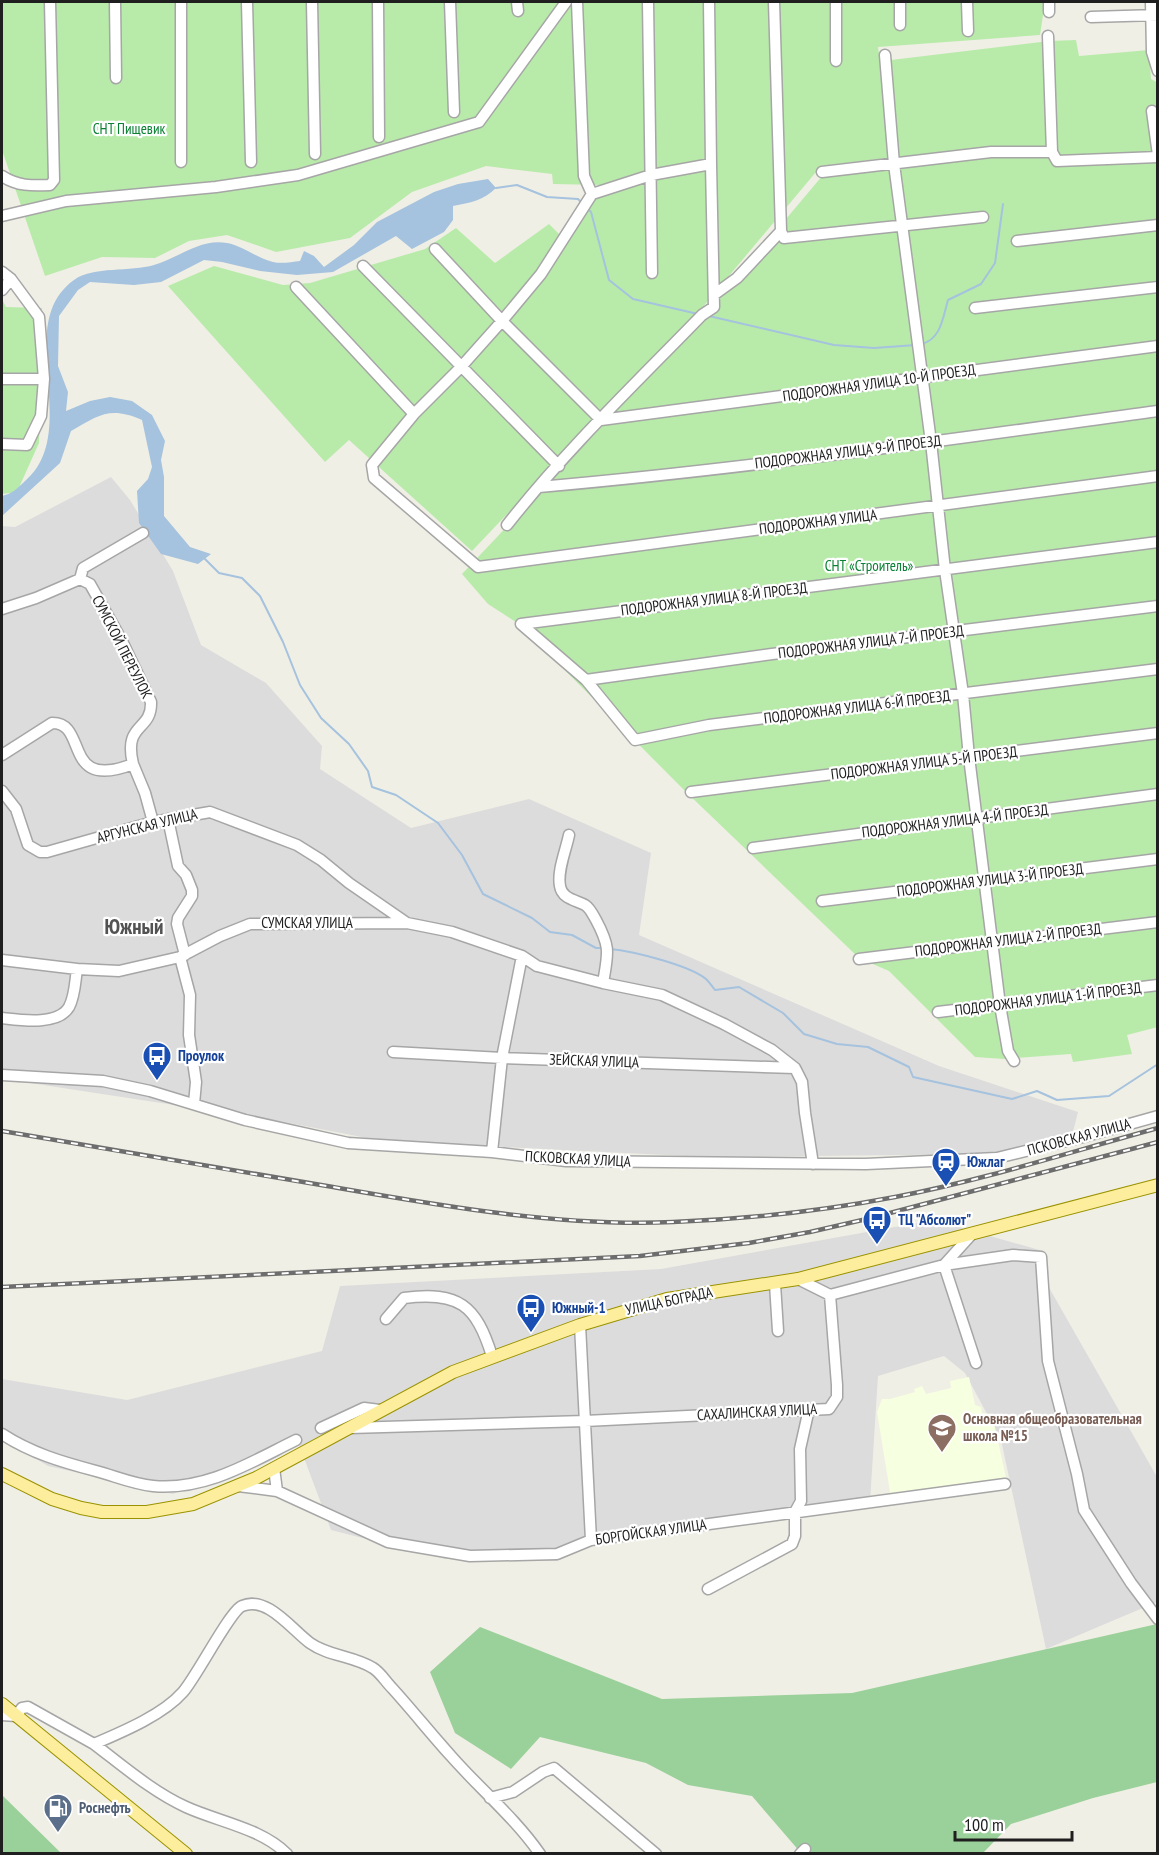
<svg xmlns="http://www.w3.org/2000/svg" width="1159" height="1855" viewBox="0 0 1159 1855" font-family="'PT Sans Narrow',sans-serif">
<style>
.residential{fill:#dddcdc}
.education{fill:#f6ffdf}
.grass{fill:#b8ebaa}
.forest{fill:#9ad099}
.water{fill:#a5c2de}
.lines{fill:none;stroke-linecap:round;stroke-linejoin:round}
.stream{stroke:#a5c2de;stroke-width:2}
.minor-casing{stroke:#a6a6a6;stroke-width:13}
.major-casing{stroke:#9a9200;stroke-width:14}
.minor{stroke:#fff;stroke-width:10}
.major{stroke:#fdee9d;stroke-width:12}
.rail-casing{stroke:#6d6d6d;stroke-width:4.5}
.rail{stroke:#fff;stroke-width:2;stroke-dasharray:7;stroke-linecap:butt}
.labels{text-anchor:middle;stroke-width:4.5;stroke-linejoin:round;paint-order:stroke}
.park-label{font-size:15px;fill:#0a8134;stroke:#fff}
.street-label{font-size:15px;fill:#1f1f1f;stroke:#fff}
.transit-label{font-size:15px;font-weight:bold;fill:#164399;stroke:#fff;text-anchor:start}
.education-label{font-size:15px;font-weight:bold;fill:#785e54;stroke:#fff;text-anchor:start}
.service-label{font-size:15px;font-weight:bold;fill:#4e5e75;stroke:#fff;text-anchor:start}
.district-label{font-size:21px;font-weight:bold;fill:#525252;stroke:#fff}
</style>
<rect width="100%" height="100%" fill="#f0efe5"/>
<path class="residential" d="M111,477L130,500L173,571L201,645L266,683L322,746L320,769L411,828L529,799L651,853L639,935L939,1066L1078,1112L1073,1132L999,1154L706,1157L382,1141L279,1121L30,1083L2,1081V526L15,527Z
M934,1220L1043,1251L1047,1284L1157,1477V1602L1046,1649L1001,1440L965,1373L944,1356L878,1376L870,1502L595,1544L557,1561L445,1559L331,1530L298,1442L173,1494L48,1466L2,1439V1379L127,1400L322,1351L340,1286L661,1269Z"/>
<path class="education" d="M969,1377L975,1405L981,1407L982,1413L992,1414L1007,1482L891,1498L877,1412L882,1399H890L915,1392L914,1389L922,1386L926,1394L951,1388L950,1381Z"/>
<path class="grass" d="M2,2H1045L1040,35L878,47L894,157L821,166L692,320L472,551L349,440L325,462L168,286L214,266L283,285L310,283L425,249L456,228L495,263L549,224L568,243L601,185L553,184L552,174L486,166L412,192L350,238L276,252L227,235L189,241L155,258L102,257L45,276L2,150Z
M1076,40L1079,56L1149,50L1151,79L1158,83V1027L1127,1035L1132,1054L1073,1062L1071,1054L1004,1059L975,1057L889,971L859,958L684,790L519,624L488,604L462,574L691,332L823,175L896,163L891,60L1049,41Z
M2,299L6,307L42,308L39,443L17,492L2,494Z"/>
<path class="forest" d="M1157,1624V1782L1093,1798L1011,1824L983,1853H801L752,1796L688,1785L646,1763L540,1737L511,1769L455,1733L430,1672L480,1627L662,1699L852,1693Z
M2,1795L61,1853H2Z"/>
<path class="water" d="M488,179L496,188C484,200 470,203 453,206V220L444,232L412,249L396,236L333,272L297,275L260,271L222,262L204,260L161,282L134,285L90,282L78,290L59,316L58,366L68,392L66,411L90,401L110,397L132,401L152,415L165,441L161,460L164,477V516L190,547L211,554L198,564L161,554L139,523L137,491L148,479L152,467L142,420C110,406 99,415 71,431L60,463L2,516V496C11,494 17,489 24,482C84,432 11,325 74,280C93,266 131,272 154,265C179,258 200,238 227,243C243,246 257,258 273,262C281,264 292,262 300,261L304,251L314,256L324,267L354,245L377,222L434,192L458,184Z"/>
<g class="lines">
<path class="stream" d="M496,188L517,185L547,197L578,199L582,203
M588,209L591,212L609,280L633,299L698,314
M709,316L834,345L874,348L916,345
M921,344C941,340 943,317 948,300L981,284L995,263L1003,204
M205,559L219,573L242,578L260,596L283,642L300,685L321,718L349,744L368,771L372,787L396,795L438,823L462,855L483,894L532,918L550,932L572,935L596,948H602
M610,949C632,951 689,965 706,979C709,982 712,986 715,990L739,987L783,1013L804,1034L837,1044L868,1047L909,1067L913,1077L1012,1099L1037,1091L1057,1100L1109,1096L1158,1064"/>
<g class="minor-casing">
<path id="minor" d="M115,2L116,78
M247,2L251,162
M312,2L315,154
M378,2L379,137
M450,2L454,112
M517,2L518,11
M577,2L584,176L592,194L541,274L502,321L461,367L414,414L372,465L374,478L478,567L1158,476
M648,2L652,273
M709,2L711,164
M774,2L781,231L784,238L983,217
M836,2V61
M967,2L968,31
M1049,2V12
M1151,2L1152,52L1158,71
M1091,17L1157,15
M900,25V2
M1048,36L1052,152
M885,55L894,164L931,442L945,570L963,694L969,757L1000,1005L1008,1051L1014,1061
M1152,111L1158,155
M181,162V2
M822,172L991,152H1052L1057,161L1158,157
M2,176C17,186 32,186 50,185L54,180L50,2
M2,216L66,201L216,187L298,175L479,122L566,2
M1017,241L1158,225
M435,249L502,321L601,420L1158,346
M363,266L559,466
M2,272L11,279L39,317L44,379L41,416L27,445L2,444
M296,287L414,414
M2,290L11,279
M715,294L737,278L781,231
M975,308L1158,287
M2,379H44
M539,487C746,469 952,439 1158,411
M507,525C566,450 636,383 702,315L714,307L711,164L651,175L592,194
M2,609L36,598L80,579L83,568L143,533
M521,624L586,680L635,740L709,725L1158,669
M521,624L1158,542
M586,680L772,654L1158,606
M2,755L52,723C89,722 61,792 133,764C123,722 152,732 151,702L122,641L90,584L80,579
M133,764L145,793L153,822
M2,791L16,809L28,845L40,852H47L153,822L210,812L297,845L321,860L349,883L407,923
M691,792L1158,733
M168,819L178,866L186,875L192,890V896L178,918L177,924L185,955
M569,835C566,850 557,871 560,886C562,899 576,900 585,905C590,908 593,915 596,920C611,948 608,953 603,983
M753,848L1158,794
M822,901L1158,859
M180,957L190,995L189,1035L196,1082L194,1104
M859,959L1158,922
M2,960L77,969L119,971L180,957L220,936L250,924L407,923L452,932L522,956L537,966L603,983L662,995L724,1024L772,1050L795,1068L802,1082L805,1113L813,1164
M938,1012L1158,985
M2,1018C20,1020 58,1026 69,1007C75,996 75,982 77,969
M393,1052L502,1058L795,1068
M2,1075L103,1081L150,1091L245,1120L348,1143L492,1152L566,1161L866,1164L997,1158L1083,1137L1158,1116
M492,1152L502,1058L522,956
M972,1234L944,1265L1013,1255L1041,1257L1048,1361L1077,1474L1084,1510L1131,1583L1158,1619
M798,1279L830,1295
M775,1284L778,1331
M386,1319L404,1298C459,1291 476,1305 492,1356
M580,1325L591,1540
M321,1428L364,1408L380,1410
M350,1428L585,1421L829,1409L837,1397V1385L830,1295L944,1265L976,1363
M2,1434C31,1453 62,1462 96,1471C115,1476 133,1484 153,1486C206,1491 251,1462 296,1440
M274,1468L277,1491
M238,1486L277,1491L388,1542L470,1556L557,1554L591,1540L1005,1484
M708,1589L792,1544L795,1536V1512L801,1501L800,1449L809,1409
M2,1715L16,1716L22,1708L28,1707L94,1744C122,1732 163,1715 183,1692C197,1676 230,1611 242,1606C267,1595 292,1630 310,1643C328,1656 354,1656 373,1668C380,1672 386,1682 392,1688C412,1710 431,1734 451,1756C480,1789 515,1818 540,1854
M94,1744C123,1766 153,1792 186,1807C219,1822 261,1828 287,1854
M490,1798L513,1792L543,1772L554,1768L656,1854
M800,1854L805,1849"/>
</g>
<g class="major-casing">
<path id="major" d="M2,1474L52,1499L81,1508L102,1512H147L193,1504L256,1478L453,1372L580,1325L667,1299L798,1279L1158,1185
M2,1704L186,1854"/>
</g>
<use href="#minor" class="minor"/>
<use href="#major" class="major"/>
<g class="rail-casing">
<path id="rail" d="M2,1131C112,1150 222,1169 333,1187C442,1206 562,1227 673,1222C747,1219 822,1211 895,1197C984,1180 1070,1152 1158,1128
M2,1287L640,1256L749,1243L810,1232L871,1218L1158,1142"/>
</g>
<use href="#rail" class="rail"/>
</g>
<defs>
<g id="bus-pin" transform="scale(1.5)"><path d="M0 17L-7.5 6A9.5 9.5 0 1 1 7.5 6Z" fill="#1a4fb4" stroke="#fff"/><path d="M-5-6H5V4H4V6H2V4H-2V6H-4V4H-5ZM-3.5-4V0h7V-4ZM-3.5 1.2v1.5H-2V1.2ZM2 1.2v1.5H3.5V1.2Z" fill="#fff"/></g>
<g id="station-pin" transform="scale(1.5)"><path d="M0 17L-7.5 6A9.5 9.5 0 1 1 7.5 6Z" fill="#1a4fb4" stroke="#fff"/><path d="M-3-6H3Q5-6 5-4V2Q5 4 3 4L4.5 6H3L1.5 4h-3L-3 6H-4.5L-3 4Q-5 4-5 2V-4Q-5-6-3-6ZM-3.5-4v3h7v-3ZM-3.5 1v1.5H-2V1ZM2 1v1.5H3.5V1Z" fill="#fff"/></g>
<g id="school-pin" transform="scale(1.5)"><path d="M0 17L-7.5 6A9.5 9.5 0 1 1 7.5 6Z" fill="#8d6e63" stroke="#fff"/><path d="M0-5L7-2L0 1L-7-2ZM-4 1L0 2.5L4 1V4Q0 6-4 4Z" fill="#fff"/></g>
<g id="fuel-pin" transform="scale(1.5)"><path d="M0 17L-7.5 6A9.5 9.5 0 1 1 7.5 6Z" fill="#5c6f8a" stroke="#fff"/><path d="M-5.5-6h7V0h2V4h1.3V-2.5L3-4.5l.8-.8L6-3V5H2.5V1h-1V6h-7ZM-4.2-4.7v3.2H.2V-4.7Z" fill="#fff"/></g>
</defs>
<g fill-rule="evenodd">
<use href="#bus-pin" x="157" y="1056"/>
<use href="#station-pin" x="946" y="1162"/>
<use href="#bus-pin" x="877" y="1220"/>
<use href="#bus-pin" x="531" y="1308"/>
<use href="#school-pin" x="942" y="1428"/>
<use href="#fuel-pin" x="58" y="1808"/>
</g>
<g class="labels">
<g class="park-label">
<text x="129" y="134">СНТ Пищевик</text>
<text x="869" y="571">СНТ «Строитель»</text>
</g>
<g class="street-label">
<text transform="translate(879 383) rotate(-8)" y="5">ПОДОРОЖНАЯ УЛИЦА 10-Й ПРОЕЗД</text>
<text transform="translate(848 452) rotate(-7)" y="5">ПОДОРОЖНАЯ УЛИЦА 9-Й ПРОЕЗД</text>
<text transform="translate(818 522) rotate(-7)" y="5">ПОДОРОЖНАЯ УЛИЦА</text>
<text transform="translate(714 599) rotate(-7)" y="5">ПОДОРОЖНАЯ УЛИЦА 8-Й ПРОЕЗД</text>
<text transform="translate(871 642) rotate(-7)" y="5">ПОДОРОЖНАЯ УЛИЦА 7-Й ПРОЕЗД</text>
<text transform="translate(122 647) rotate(63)" y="5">СУМСКОЙ ПЕРЕУЛОК</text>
<text transform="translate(857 707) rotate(-7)" y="5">ПОДОРОЖНАЯ УЛИЦА 6-Й ПРОЕЗД</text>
<text transform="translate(924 763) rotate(-7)" y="5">ПОДОРОЖНАЯ УЛИЦА 5-Й ПРОЕЗД</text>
<text transform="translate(955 821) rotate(-7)" y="5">ПОДОРОЖНАЯ УЛИЦА 4-Й ПРОЕЗД</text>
<text transform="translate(147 826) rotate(-14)" y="5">АРГУНСКАЯ УЛИЦА</text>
<text transform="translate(990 880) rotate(-7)" y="5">ПОДОРОЖНАЯ УЛИЦА 3-Й ПРОЕЗД</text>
<text x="307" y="928">СУМСКАЯ УЛИЦА</text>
<text transform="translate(1008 940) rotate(-7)" y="5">ПОДОРОЖНАЯ УЛИЦА 2-Й ПРОЕЗД</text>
<text transform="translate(1048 999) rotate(-7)" y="5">ПОДОРОЖНАЯ УЛИЦА 1-Й ПРОЕЗД</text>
<text transform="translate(594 1061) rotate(2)" y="5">ЗЕЙСКАЯ УЛИЦА</text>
<text transform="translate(1079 1137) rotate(-15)" y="5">ПСКОВСКАЯ УЛИЦА</text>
<text transform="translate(578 1159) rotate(3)" y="5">ПСКОВСКАЯ УЛИЦА</text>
<text transform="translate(669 1301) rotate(-12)" y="5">УЛИЦА БОГРАДА</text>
<text transform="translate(757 1412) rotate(-3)" y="5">САХАЛИНСКАЯ УЛИЦА</text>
<text transform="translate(651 1532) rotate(-8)" y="5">БОРГОЙСКАЯ УЛИЦА</text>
</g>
<g class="transit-label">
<text x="178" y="1061">Проулок</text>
<text x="967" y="1167">Южлаг</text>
<text x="898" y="1225">ТЦ "Абсолют"</text>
<text x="552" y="1313">Южный-1</text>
</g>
<g class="education-label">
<text x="963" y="1424">Основная общеобразовательная<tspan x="963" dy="17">школа №15</tspan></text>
</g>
<g class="service-label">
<text x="79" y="1813">Роснефть</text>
</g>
<g class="district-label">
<text x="134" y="934">Южный</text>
</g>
</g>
<rect width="1159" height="1855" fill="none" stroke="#1f1f1f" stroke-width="6"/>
<path d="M955 1831v9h117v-9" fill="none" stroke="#1f1f1f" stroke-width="3"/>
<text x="964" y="1831" font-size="18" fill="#1f1f1f" stroke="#ffffff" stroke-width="4.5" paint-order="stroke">100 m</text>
</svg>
